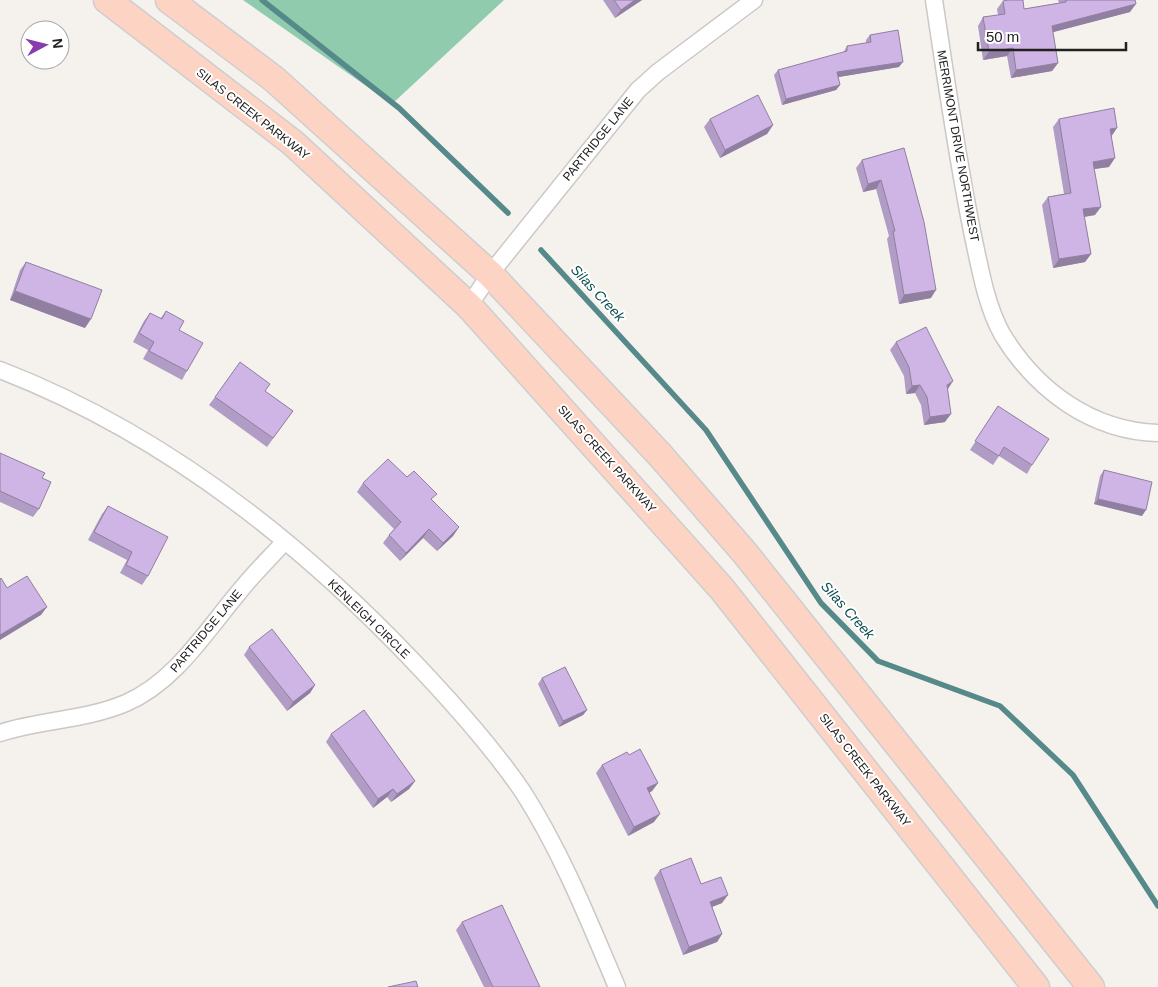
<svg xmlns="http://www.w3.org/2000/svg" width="1158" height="987" viewBox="0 0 1158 987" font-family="Helvetica,sans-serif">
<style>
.forest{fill:#90cbae}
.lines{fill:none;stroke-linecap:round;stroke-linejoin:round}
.stream{stroke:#568989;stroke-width:5.5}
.minor-casing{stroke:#cbc8c5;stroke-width:19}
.primary-casing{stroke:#cecece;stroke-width:29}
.minor{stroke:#fff;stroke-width:16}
.primary{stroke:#fdd3c4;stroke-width:26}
.wall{fill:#b19cc5}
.shaded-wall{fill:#907fa0}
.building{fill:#ceb5e5;stroke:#907fa0}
.labels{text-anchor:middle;stroke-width:4;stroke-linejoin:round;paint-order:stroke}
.street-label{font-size:12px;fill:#222120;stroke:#fff}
.water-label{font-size:14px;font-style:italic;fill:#094d4d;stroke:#fff}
</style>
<rect width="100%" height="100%" fill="#f5f2ee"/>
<path class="forest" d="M243,0H504L392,104Z"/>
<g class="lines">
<path class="stream" d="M262,0L399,108L508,213
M541,250L706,430L821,603L878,661L1000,706L1073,775L1158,906"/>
<g class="minor-casing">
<path id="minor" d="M934,0C946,79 957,158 973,236C980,268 986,305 1002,334C1036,390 1091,431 1158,433
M469,306L490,274L638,90L658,72L754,0
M0,370C158,431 297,539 413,661C452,702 491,745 523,792C562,853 589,921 617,987
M0,733C41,720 86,720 126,703C175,682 206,631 239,592C253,574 270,558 285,541"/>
</g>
<g class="primary-casing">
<path id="primary" d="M107,0L293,143L469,306L722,589L1036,987
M169,0L274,79L490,274L660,455L744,552L1091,987"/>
</g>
<use href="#minor" class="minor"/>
<use href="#primary" class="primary"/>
</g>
<path class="wall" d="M603,0H642L615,18Z
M1058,0H1135L1130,12L1053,32L1058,63L1052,71L1011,78L1007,56L983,60L978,26L983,17L998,15L997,9L1003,1L1024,9L1059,3Z
M870,35L899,67L838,77L840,85L836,90L782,105L774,75L778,70L843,53L847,46L866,43V40Z
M710,119L773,125L767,134L720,158L704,127Z
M1059,119L1112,136L1109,167L1094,169L1095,215L1084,217L1091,254L1085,262L1053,268L1042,205L1048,197L1064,194L1053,127Z
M904,148L931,298L899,304L887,239L889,236L876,189L863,192L856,168L862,160Z
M26,262L85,328L10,300L20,270Z
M166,311L179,330L187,371L182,380L143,359L148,350L133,342L144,321L150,313L160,319Z
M896,342L947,389L945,422L924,425L921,405L915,393L906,394L904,376L890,350Z
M265,391L293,411L267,447L209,405L215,397Z
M998,406L1032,465L1027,474L999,456L993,465L970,450Z
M0,453L39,509L33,517L0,502Z
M1104,470L1142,516L1094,504L1100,476Z
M407,477L432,500L459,527L453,536L437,551L423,538L400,561L383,543L389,535L394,529L357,492L363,483Z
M108,506L148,576L142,585L120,573L127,560L88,540L102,514Z
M249,647L315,685L310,693L287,711L244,655Z
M542,678L587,710L583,715L559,727L538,684Z
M331,734L415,781L409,789L391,802L387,797L373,808L326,742Z
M629,755L658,783L652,791L649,793L654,822L628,836L596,773L602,765Z
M660,870L701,884L722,903L712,907L722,934L717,942L683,955L654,878Z
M462,922L540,987H484L456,930Z"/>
<path class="shaded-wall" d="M635,0H642L615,18L621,10Z
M1136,4L1130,12L1046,34L1052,26Z
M1013,48L1007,56L983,60L989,52Z
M903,62L899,67L833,78L837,72Z
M1058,63L1052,71L1011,78L1016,70Z
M840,85L836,90L782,105L786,99Z
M773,125L767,134L720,158L725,150Z
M1117,128L1111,137L1110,129Z
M1115,158L1109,167L1087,170L1093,162Z
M881,180L876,189L863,192L868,184Z
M1101,207L1095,215L1077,218L1083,209Z
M1091,254L1085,262L1053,268L1059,259Z
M936,290L931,298L899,304L904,295Z
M15,291L91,319L85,328L10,300Z
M953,381L948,389L947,385Z
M920,385L915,393L906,394L912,386Z
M951,414L945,422L924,425L930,417Z
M1098,499L1146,510L1142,516L1094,504Z
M459,527L453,536L437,551L443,543Z
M429,529L423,538L400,561L406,553Z
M47,607L41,615L0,640V635Z
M315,685L310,693L287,711L293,702Z
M587,710L583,715L559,727L563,721Z
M415,781L409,789L391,802L397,794Z
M658,783L652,791L641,797L647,788Z
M393,789L387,797L373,808L378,799Z
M660,814L654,822L628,836L634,827Z
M728,895L722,903L704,910L710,902Z
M722,934L717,942L683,955L689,947Z"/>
<path class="building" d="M614,0H635L621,10Z
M1008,0H1023L1024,9L1066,2V0H1135L1136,4L1052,26L1058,63L1016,70L1013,48L989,52L983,17L1005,14L1003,1Z
M898,30L903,62L837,72L840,85L786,99L778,70L847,51V46L871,42L870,35Z
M758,95L773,125L725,150L710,119Z
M1114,108L1117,128L1110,129L1115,158L1093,162L1101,207L1083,209L1091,254L1059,259L1048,197L1071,193L1059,119Z
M904,148L924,222L936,290L904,295L893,231H895L881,180L868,184L862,160Z
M26,262L102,290L91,319L15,291Z
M166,311L184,321L179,330L203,343L187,371L149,351L154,342L139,333L150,313L162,319Z
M926,327L953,381L947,385L951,414L930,417L927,397L920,385L912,386L909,367L896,342Z
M240,362L270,384L265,391L293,411L273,438L215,397Z
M998,406L1049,439L1032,465L1004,447L999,456L975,441Z
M0,453L45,473L42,478L51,482L39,509L0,491Z
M388,459L407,477L414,471L437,494L431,499L459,527L443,543L429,529L406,553L389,535L401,522L363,483Z
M1104,470L1152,482L1146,510L1098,499Z
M108,506L168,537L148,576L126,565L132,552L94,532Z
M27,576L47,607L0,635V579L1,578L7,588Z
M272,629L315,685L293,702L249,647Z
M565,667L587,710L563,721L542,678Z
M364,710L415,781L397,794L393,789L378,799L331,734Z
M640,749L658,783L647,788L660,814L634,827L602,765L627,752L629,755Z
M691,858L701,884L721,877L728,895L710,902L722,934L689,947L660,870Z
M502,905L540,987H493L462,922Z
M416,981L418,987H388Z"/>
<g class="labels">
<g class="street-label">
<text transform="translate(253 114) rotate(38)" y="4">SILAS CREEK PARKWAY</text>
<text transform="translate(598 139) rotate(-51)" y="4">PARTRIDGE LANE</text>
<text transform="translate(958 146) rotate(80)" y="4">MERRIMONT DRIVE NORTHWEST</text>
<text transform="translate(607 459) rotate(48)" y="4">SILAS CREEK PARKWAY</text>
<text transform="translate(369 619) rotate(44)" y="4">KENLEIGH CIRCLE</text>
<text transform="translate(206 631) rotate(-50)" y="4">PARTRIDGE LANE</text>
<text transform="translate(865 770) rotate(52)" y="4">SILAS CREEK PARKWAY</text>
</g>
<g class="water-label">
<text transform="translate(598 293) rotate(47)" y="5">Silas Creek</text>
<text transform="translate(848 610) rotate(48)" y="5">Silas Creek</text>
</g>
</g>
<g transform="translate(45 45) rotate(83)"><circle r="24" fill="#ffffff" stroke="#a7a6a6"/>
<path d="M0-4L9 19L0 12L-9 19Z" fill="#883dae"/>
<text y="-8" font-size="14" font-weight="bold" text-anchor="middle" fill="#222120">N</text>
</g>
<path d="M978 42v8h148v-8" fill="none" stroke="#222120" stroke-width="2.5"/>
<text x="986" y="42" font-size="15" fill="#222120" stroke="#ffffff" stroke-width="4" paint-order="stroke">50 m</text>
</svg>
